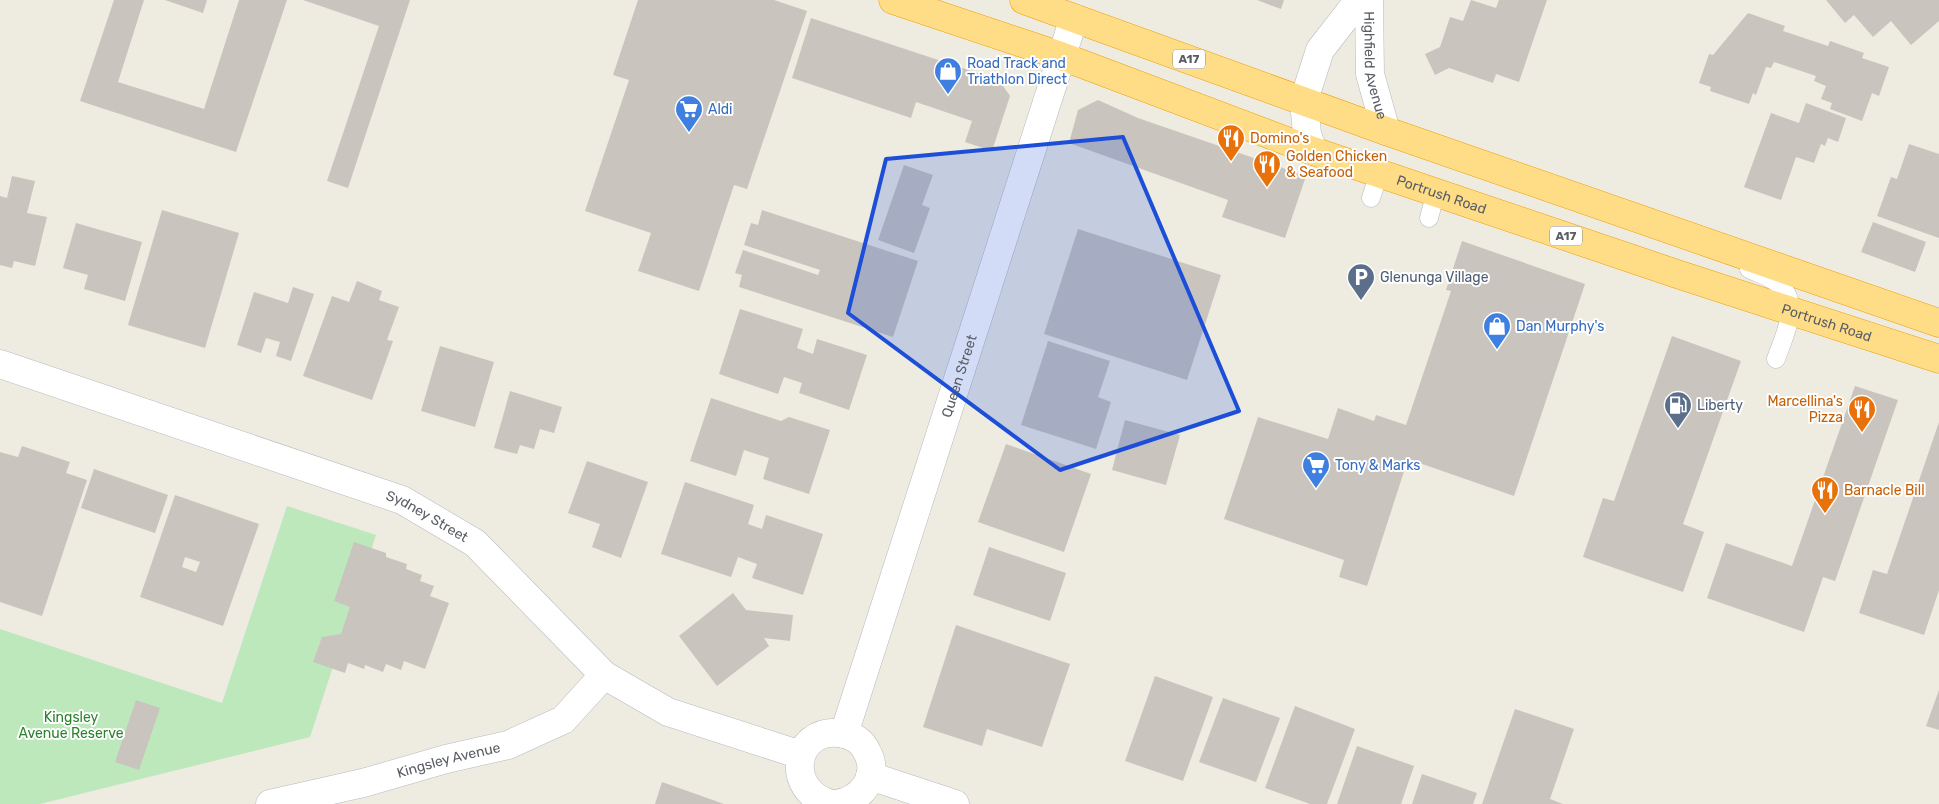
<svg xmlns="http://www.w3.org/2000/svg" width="1939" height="804" viewBox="0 0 1939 804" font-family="Rubik,sans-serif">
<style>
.green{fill:#bce8bb}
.building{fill:#c9c5be;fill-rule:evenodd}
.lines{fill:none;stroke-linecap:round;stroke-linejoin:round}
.lane-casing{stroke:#b7babf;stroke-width:19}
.street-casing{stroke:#b7babf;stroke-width:29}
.highway-casing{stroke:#ef9e00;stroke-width:29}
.lane{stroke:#fff;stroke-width:18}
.street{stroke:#fff;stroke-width:28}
.highway{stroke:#ffdd87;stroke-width:28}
.marked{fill:#1d4ed8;fill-opacity:0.2;stroke:#1d4ed8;stroke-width:4;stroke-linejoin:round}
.labels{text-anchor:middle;stroke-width:4;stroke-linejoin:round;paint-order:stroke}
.shield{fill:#fff;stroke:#8c8e92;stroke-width:1}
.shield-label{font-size:12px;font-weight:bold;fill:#5a5e64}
.shop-label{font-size:14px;fill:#366cbe;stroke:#fff;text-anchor:start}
.street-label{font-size:14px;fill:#5a5e64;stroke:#fff}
.food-label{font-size:14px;fill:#c56008;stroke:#fff;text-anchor:start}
.service-label{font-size:14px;fill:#4e5e75;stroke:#fff;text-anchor:start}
.park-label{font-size:14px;fill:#2c822d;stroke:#fff}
</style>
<rect width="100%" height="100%" fill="#eeebe1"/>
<path class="green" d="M287,506L376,535L310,737L40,804H0V629L222,703Z"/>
<path class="building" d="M114,0H144L118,82L204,109L239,0H287L236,152L80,101Z
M165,0H207L203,13Z
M303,0H410L348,188L327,181L379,26Z
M638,0H774L807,11L747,189L734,185L699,291L638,271L651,233L585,211L629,80L613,75Z
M1257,0H1284L1281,9Z
M1471,0L1496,8L1499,0H1547L1519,82L1496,74L1493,83L1449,68L1435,75L1425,54L1440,47L1450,17L1463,21Z
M1826,0H1939V21L1911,45L1891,21L1873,37L1854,15L1845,23Z
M1748,13L1785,26L1783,31L1828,46L1830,41L1864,53L1862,58L1889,67L1879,96L1872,93L1862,121L1830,109L1832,103L1821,99L1826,86L1814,81L1816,76L1774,62L1771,68L1766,67L1756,95L1753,93L1749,104L1710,91L1711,87L1699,83L1709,54L1713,55Z
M811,18L999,80L1010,96L992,151L965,142L972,121L916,102L911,118L792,78Z
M1098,100L1138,118L1306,176L1285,238L1222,217L1228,200L1069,143L1078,110Z
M1806,103L1846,118L1838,142L1828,138L1825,146L1821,144L1814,163L1796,157L1781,200L1744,187L1771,113L1799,123Z
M1909,144L1939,154V238L1877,216L1891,177L1897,179Z
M904,165L933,175L922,205L930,208L914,253L878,240Z
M12,176L35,181L27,213L47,217L35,266L14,261L12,268L0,265V196L7,198Z
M162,210L239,233L205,348L128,325Z
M762,210L918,261L893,337L739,287L742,275L735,273L743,250L818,275L820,270L744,245L751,223L758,225Z
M1873,222L1926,242L1915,272L1861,252Z
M76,223L142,242L125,301L84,289L88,275L63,268Z
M1078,229L1221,275L1187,380L1044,334Z
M1462,241L1585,284L1514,496L1408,459L1367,586L1339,577L1344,560L1224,519L1258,417L1328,439L1338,408L1374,421L1376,415L1406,425L1451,291L1446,290Z
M357,281L382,291L379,300L399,307L387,340L393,341L372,400L303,376L332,296L349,302Z
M293,287L314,294L291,361L276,356L280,342L266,338L261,353L237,345L254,292L288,303Z
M740,309L803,329L797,348L813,354L817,339L867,355L849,410L799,393L802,383L784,377L778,394L719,374Z
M1672,336L1741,361L1683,524L1704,532L1683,592L1583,557L1603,498L1614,501Z
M1048,341L1110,361L1098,397L1111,402L1096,449L1021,425Z
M440,346L494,362L475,427L421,411Z
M1855,386L1898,400L1835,581L1823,577L1804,632L1707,598L1726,543L1792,566Z
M510,391L562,407L554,433L540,429L534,449L520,445L517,454L494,448Z
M711,398L781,421L789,417L830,430L809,494L763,479L769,458L744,450L736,476L690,461Z
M1125,420L1180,435L1166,485L1112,470Z
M1939,422V590L1924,635L1859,613L1873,570L1887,574Z
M1006,444L1091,474L1064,552L978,522Z
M22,446L70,462L66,473L87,480L42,616L0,602V452L18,457Z
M587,461L648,482L621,558L592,547L600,524L568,513Z
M94,469L168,495L155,533L81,508Z
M685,482L754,505L748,524L762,529L766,515L823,534L803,595L752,578L757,564L738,557L731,577L661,554Z
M175,495L259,524L223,626L140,597ZM185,557L200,562L196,572L182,567Z
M354,542L386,553V557L407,564L406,569L422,575L420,581L434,586L430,596L449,603L425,669L404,661L401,670L386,664L383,672L365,665L364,669L348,663L345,673L313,662L322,637L341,634L350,607L334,601Z
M989,547L1066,573L1050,621L973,595Z
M733,593L746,610L793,615L790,641L764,638L769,646L717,686L679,636Z
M956,625L1070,664L1042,747L987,729L982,746L923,727Z
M1155,676L1213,697L1183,781L1125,761Z
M1939,690V730L1926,726Z
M1223,698L1280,718L1256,782L1199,762Z
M136,700L160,708L139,770L115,762Z
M1295,706L1355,729L1327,804H1310L1265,788Z
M1515,709L1574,729L1550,799L1563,804H1482Z
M1357,746L1414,766L1401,804H1337Z
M1422,774L1477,793L1473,804H1412Z
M662,782L724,804H655Z"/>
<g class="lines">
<g class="lane-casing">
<path id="lane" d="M1371,198L1379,173
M1429,218L1436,192
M1749,269C1757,273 1767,276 1774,281C1804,300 1785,333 1776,359"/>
</g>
<g class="street-casing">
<g id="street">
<path id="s1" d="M1369,0L1370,74L1386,131"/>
<path d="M1313,151L1307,134L1304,100L1320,50L1359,0"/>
<path id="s2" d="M0,364L402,500L475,543L604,675L668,712L801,755"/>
<path id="s3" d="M844,734L1074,18"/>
<path d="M870,776L955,804"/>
<path id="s4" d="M270,804L363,783L446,759L508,745L563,720L604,675"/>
<path d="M832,804C784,792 792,728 840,733C852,735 862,741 867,752C881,777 860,801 836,804"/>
</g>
</g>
<g class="highway-casing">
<g id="highway">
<path id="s5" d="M893,0L1061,56L1313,151L1677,274L1939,359"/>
<path d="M1024,0L1386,131L1939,323"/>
</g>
</g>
<use href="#lane" class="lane"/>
<use href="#street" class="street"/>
<use href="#highway" class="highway"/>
</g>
<path class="marked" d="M1123,137L1239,411L1060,470L848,313L886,159Z"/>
<defs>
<g id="shop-pin" transform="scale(1.4375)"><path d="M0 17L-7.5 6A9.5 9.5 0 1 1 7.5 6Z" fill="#3f7fe0" stroke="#fff"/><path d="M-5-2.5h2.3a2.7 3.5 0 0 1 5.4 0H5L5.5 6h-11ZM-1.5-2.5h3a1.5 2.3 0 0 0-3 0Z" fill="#fff"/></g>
<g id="supermarket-pin" transform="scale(1.4375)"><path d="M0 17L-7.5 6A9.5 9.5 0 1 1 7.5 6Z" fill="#3f7fe0" stroke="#fff"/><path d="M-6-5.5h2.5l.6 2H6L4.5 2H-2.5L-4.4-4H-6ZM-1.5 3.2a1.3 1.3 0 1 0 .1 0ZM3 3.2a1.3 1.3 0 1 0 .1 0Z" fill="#fff"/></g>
<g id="restaurant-pin" transform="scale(1.4375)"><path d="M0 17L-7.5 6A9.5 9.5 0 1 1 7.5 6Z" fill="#e8710a" stroke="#fff"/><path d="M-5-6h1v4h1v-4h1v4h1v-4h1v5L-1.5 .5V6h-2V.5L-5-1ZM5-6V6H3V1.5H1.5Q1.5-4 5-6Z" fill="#fff"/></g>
<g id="parking-pin" transform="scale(1.4375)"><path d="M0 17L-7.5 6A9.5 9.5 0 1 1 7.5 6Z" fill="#5c6f8a" stroke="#fff"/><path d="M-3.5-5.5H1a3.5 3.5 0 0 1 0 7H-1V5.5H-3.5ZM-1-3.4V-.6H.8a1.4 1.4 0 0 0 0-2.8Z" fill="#fff"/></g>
<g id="fuel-pin" transform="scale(1.4375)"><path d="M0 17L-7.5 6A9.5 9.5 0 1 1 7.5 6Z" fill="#5c6f8a" stroke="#fff"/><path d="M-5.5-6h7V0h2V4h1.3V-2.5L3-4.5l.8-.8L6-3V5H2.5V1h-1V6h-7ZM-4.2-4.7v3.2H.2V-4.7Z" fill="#fff"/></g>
</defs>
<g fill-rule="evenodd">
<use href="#shop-pin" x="948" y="71"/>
<use href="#supermarket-pin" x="689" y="109"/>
<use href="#restaurant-pin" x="1231" y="138"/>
<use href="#restaurant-pin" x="1267" y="164"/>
<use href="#parking-pin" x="1361" y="277"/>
<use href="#shop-pin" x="1497" y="326"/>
<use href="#fuel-pin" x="1678" y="405"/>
<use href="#restaurant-pin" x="1862" y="409"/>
<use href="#supermarket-pin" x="1316" y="465"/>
<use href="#restaurant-pin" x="1825" y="490"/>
</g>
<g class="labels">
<g class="shield">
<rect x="1173" y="49.5" width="32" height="19" rx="4"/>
<rect x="1550" y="226.5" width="32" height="19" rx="4"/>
</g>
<g class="shield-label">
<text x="1189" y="63">A17</text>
<text x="1566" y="240">A17</text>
</g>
<g class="shop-label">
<text x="967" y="68">Road Track and<tspan x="967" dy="16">Triathlon Direct</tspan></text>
<text x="708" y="114">Aldi</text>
<text x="1516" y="331">Dan Murphy's</text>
<text x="1335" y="470">Tony &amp; Marks</text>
</g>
<g class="street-label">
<text dy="5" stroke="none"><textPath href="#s1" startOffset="66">Highfield Avenue</textPath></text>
<text dy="5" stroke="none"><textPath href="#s5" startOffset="582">Portrush Road</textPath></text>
<text dy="5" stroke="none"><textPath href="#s5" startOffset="988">Portrush Road</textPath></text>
<text dy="5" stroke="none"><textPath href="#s3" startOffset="376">Queen Street</textPath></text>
<text dy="5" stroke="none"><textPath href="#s2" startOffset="454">Sydney Street</textPath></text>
<text dy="5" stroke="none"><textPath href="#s4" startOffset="184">Kingsley Avenue</textPath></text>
</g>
<g class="food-label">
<text x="1250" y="143">Domino's</text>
<text x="1286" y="161">Golden Chicken<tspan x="1286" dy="16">&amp; Seafood</tspan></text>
<text x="1843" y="406" text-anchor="end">Marcellina's<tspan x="1843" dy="16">Pizza</tspan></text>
<text x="1844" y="495">Barnacle Bill</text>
</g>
<g class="service-label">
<text x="1380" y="282">Glenunga Village</text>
<text x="1697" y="410">Liberty</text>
</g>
<g class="park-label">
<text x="71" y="722">Kingsley<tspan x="71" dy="16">Avenue Reserve</tspan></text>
</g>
</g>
</svg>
